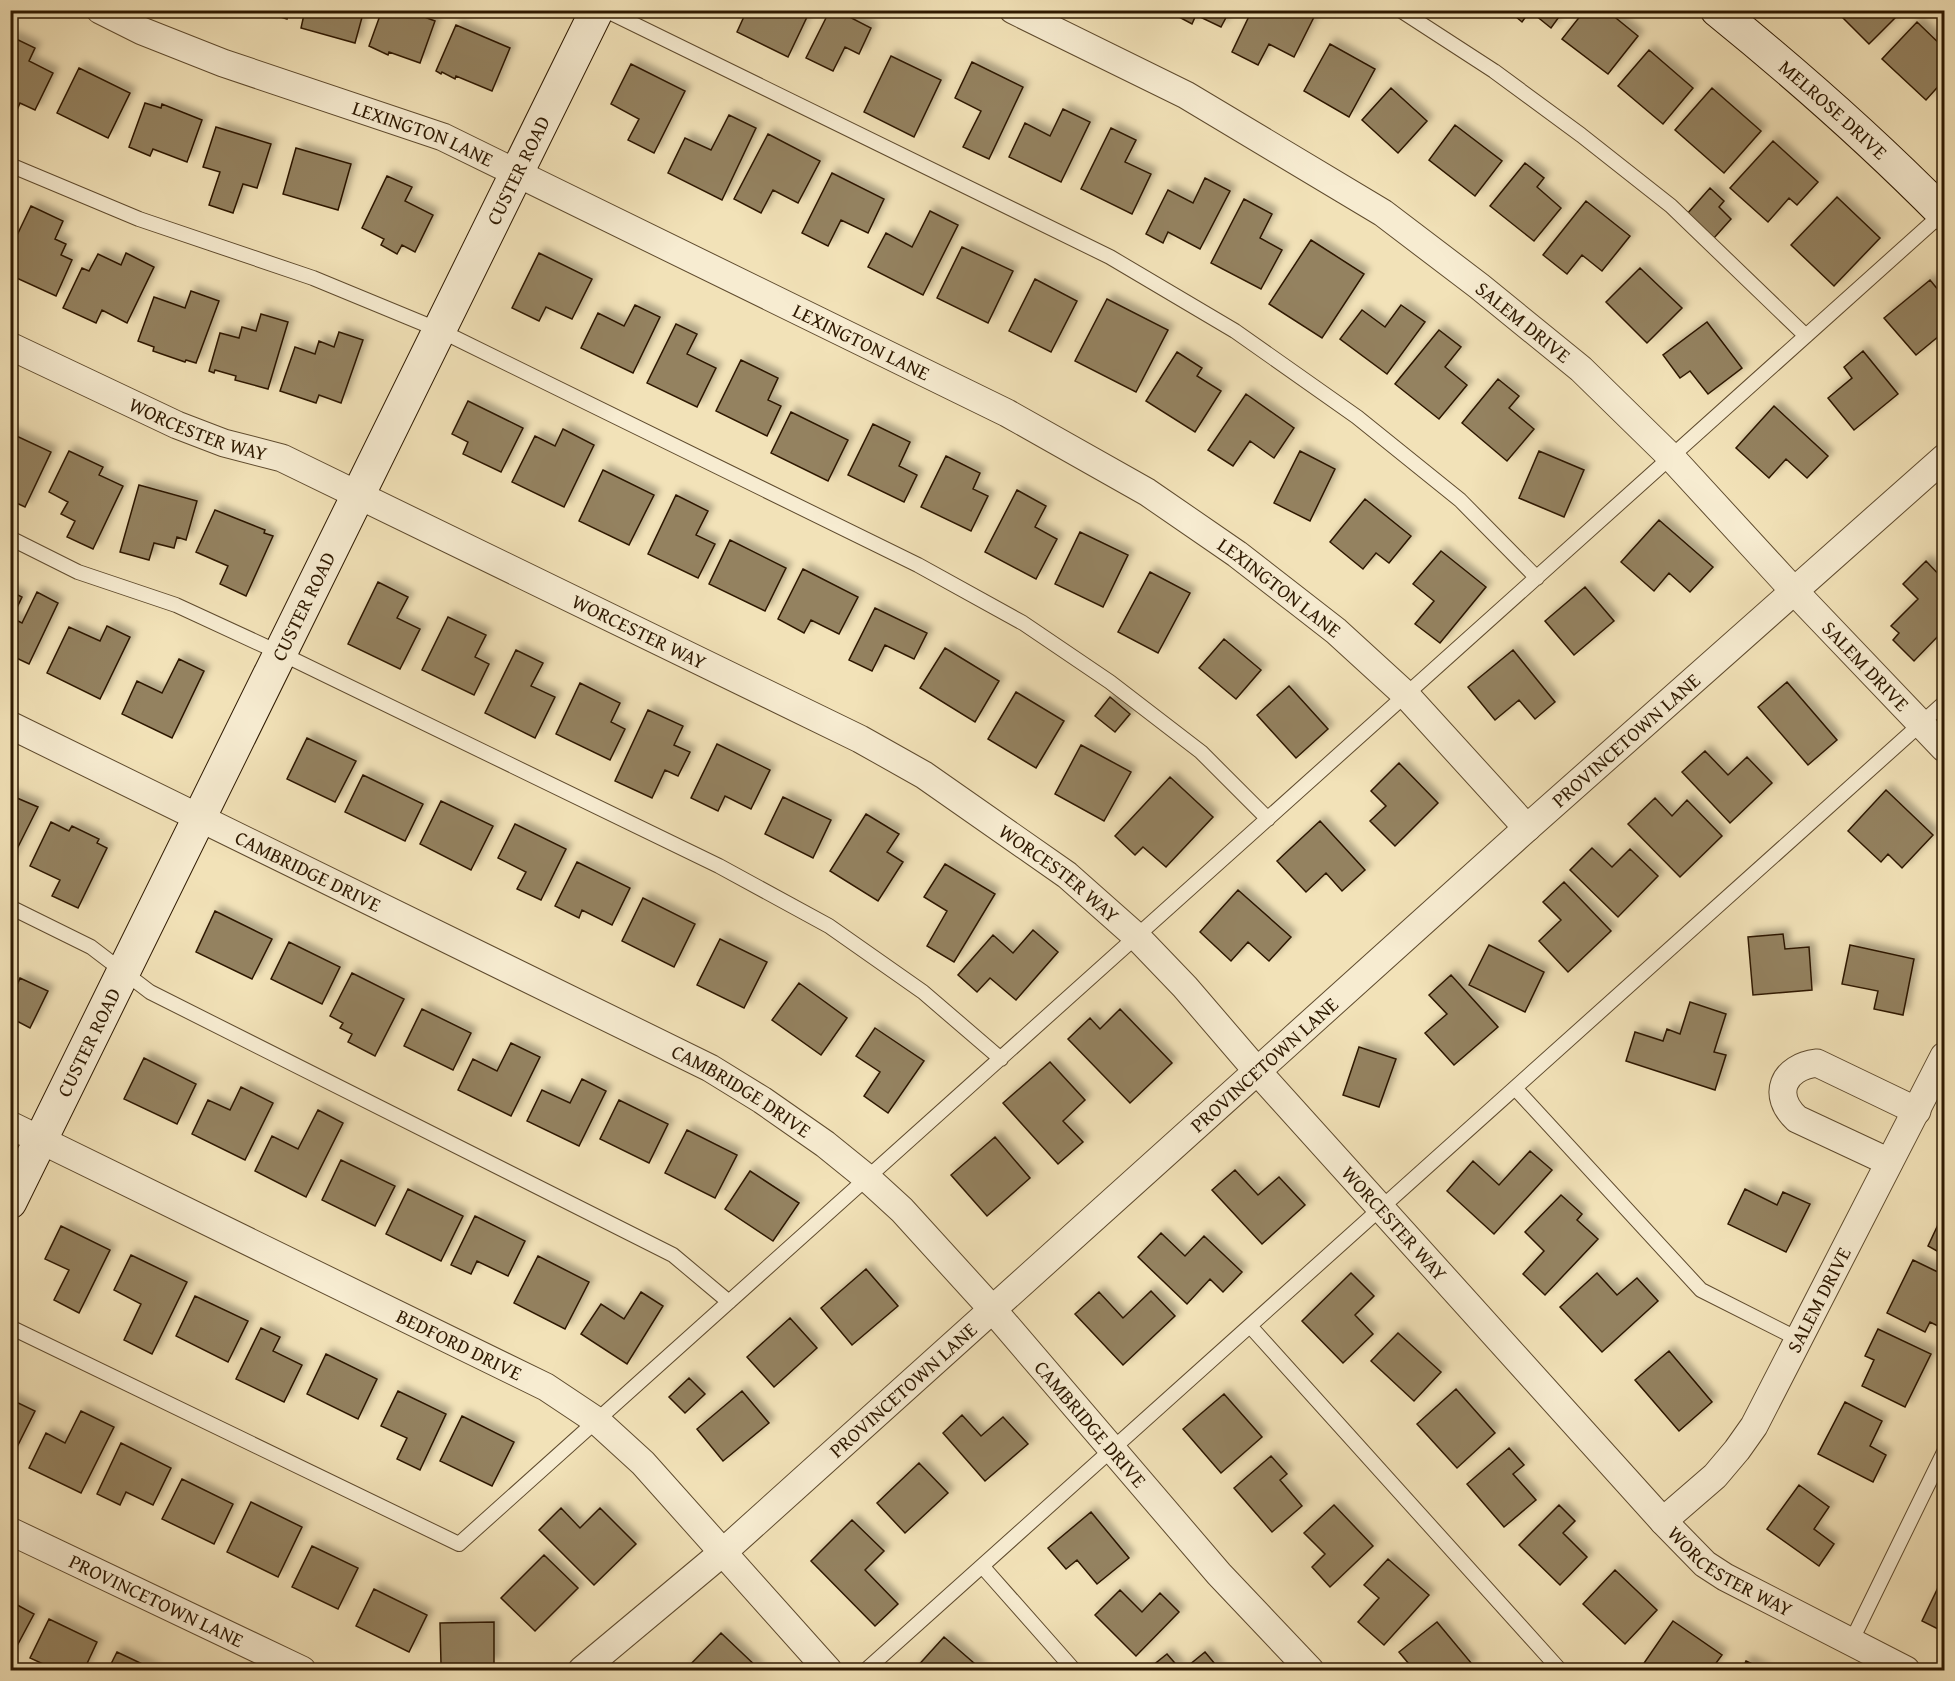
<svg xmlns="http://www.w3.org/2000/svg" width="1955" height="1681" viewBox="0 0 1955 1681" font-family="'Gentium Book Plus',serif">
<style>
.building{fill:#948260;stroke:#2e1900;stroke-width:1.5;filter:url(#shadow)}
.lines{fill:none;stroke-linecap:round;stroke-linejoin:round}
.lane-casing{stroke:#5f4b2e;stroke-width:16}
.street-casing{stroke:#5f4b2e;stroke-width:29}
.secondary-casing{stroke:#2e1900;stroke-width:35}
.lane{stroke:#f7ecd1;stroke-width:14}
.street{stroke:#f7ecd1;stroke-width:27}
.secondary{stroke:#f7ecd1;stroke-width:33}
.labels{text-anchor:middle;stroke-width:4.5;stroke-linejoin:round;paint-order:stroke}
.street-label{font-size:20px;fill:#2e1900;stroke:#f7ecd1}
</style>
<defs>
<filter id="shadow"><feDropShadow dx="5.5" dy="-5.5" stdDeviation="3" flood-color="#0004"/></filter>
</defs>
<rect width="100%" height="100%" fill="#f2e2b8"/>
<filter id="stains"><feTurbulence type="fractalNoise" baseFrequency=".00333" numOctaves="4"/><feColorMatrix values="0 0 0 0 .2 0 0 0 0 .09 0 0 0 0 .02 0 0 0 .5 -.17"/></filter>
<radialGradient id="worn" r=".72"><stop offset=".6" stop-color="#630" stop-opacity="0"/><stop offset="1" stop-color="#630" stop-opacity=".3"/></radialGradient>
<path class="building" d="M259,10H290L287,19Z
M305,10H364L355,43L301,28Z
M382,10H406L435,21L420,63L389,52L388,55L369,46Z
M708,10H725L722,17Z
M747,10H794L807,17L788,57L737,32Z
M830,10H836L871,28L859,54L845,47L833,71L806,58Z
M1166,10H1230L1221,27L1196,15L1192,24Z
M1252,10H1307L1315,15L1294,57L1269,44L1258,65L1232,52Z
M1508,10H1564L1551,28L1530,11L1522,22Z
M1585,10H1606L1638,36L1608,74L1562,39Z
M1835,10H1903L1869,44Z
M1917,22L1944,48V80L1926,100L1882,59Z
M456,25L510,48L492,91L456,76L455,79L442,72L441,74L436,71Z
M10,36L35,48L29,61L53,73L35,110L20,103L17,110L10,107Z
M1330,44L1375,69L1349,117L1304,91Z
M1649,50L1693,88L1663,124L1618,86Z
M891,56L941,80L914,137L864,112Z
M972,62L1023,87L989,159L963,147L981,111L955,98Z
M631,64L685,91L654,153L628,140L639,119L611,104Z
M79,68L130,93L108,138L57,113Z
M1391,88L1427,121L1398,153L1362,120Z
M1712,88L1761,131L1724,173L1675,130Z
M145,103L161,108L162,104L202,120L187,162L153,149L150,156L129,147Z
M1063,109L1090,122L1061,182L1009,157L1025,123L1050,136Z
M729,115L756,128L722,200L668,173L685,138L711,150Z
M1455,125L1502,161L1475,196L1429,160Z
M216,127L271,144L257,188L243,184L233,213L209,205L220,172L203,167Z
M1111,128L1136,140L1125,162L1151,174L1132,214L1081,189Z
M768,134L820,161L798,203L773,190L761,213L734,199Z
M1773,141L1818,182L1797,205L1789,198L1768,222L1730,188Z
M296,148L351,164L338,210L283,194Z
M1525,163L1544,178L1537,187L1561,208L1534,241L1490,206Z
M832,173L884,199L868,233L841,220L828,246L802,233Z
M387,176L412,187L405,201L433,215L415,252L402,245L397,254L381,245L384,239L362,228Z
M1205,178L1230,191L1200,249L1168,232L1163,243L1146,234L1168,190L1193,203Z
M1710,188L1724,201L1719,207L1731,219L1714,238L1687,214Z
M1837,197L1880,238L1834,286L1791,245Z
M1244,199L1272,214L1260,238L1282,250L1261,289L1211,263Z
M1586,201L1630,236L1602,271L1582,255L1567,274L1543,255Z
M31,206L63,221L55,239L66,244L61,255L72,260L56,296L10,275V250Z
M930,211L958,225L923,295L868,267L886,233L912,247Z
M1311,240L1364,274L1322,338L1269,304Z
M962,247L1013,271L988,323L937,298Z
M126,253L154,267L127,323L102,310L96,323L63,308L82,268L89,271L98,254L121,265Z
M539,253L592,279L572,319L546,307L539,321L512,308Z
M1640,268L1682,308L1647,343L1606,302Z
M1035,279L1077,301L1051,352L1009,331Z
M1930,280L1944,297V342L1939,336L1916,355L1884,318Z
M191,291L219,301L196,363L186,360L185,362L153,351L154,347L138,341L154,297L185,308Z
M1107,299L1168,330L1136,392L1075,361Z
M635,305L660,317L633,373L581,348L598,313L624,326Z
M1401,305L1425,322L1387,374L1340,339L1362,310L1385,327Z
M261,314L288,322L268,389L235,380L236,376L215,370L214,373L209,371L220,333L239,338L242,327L256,331Z
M1707,322L1742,368L1708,394L1690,371L1680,378L1663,355Z
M676,324L697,334L687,354L716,368L697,407L647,383Z
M1439,330L1461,347L1445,367L1467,385L1439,419L1395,384Z
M339,332L363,340L341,403L319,395L316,403L280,391L295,347L315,354L319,341L334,347Z
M1863,351L1898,394L1854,430L1828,398L1852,378L1844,367Z
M1177,352L1202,368L1197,376L1221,391L1195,432L1146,401Z
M741,360L778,378L768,400L781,406L767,436L716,411Z
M1498,379L1519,396L1509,408L1534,429L1507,461L1462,423Z
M1246,394L1294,428L1274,458L1250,441L1233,466L1208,450Z
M468,401L523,428L501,472L463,454L468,442L452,434Z
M1774,406L1828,456L1807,478L1786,459L1769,478L1736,448Z
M791,412L848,440L828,481L771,453Z
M873,424L910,442L899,466L917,475L904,502L848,475Z
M563,429L594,445L564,507L512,482L535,436L555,446Z
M10,433L51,452L25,507L10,500Z
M69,451L103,467L99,475L123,486L93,549L67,537L75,521L61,514L68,502L49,492Z
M1300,451L1335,469L1310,521L1274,503Z
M1539,451L1584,470L1564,517L1519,498Z
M946,456L980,473L973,489L988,496L971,531L921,507Z
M603,470L654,495L629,545L579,521Z
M139,485L197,501L186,540L177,537L174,548L154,543L149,560L120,552Z
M1017,490L1046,506L1035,527L1057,539L1036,579L985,552Z
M676,495L708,511L696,535L715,544L698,578L648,554Z
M1365,499L1411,536L1389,563L1376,553L1363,569L1330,542Z
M215,510L265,530L264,533L273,536L246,596L220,584L228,566L196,552Z
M1659,520L1713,567L1690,592L1669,573L1654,591L1621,562Z
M1080,532L1128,555L1103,607L1055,584Z
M730,540L786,568L765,611L709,584Z
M1441,551L1486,587L1440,643L1415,624L1434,601L1413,584Z
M1926,561L1944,580V630L1914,661L1893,640L1899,633L1891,626L1918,599L1903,584Z
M803,569L858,597L839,634L811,620L804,633L778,619Z
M1150,572L1190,593L1158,653L1118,632Z
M378,582L408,597L397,618L420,629L400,669L348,644Z
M1585,587L1614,621L1574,655L1545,621Z
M10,591L22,597L12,618L22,623L37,592L58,603L29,664L10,655Z
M875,608L927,633L914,659L885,645L872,671L849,660Z
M448,617L486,635L475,657L489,664L474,695L422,670Z
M107,626L130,637L100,699L47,673L69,627L100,641Z
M1224,639L1261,670L1236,699L1199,668Z
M945,648L999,681L975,722L920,688Z
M516,650L543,663L531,686L555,697L535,738L485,713Z
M1513,650L1555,702L1535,719L1519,700L1495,720L1468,687Z
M179,659L204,671L172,738L122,714L137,681L162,693Z
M1787,682L1837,740L1808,765L1758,707Z
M580,683L620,703L611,722L625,729L610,760L556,734Z
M1289,686L1328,729L1296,758L1257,715Z
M1016,692L1064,721L1036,768L988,739Z
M1110,697L1130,714L1115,732L1095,716Z
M648,710L683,726L674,745L690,752L678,776L665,770L652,798L615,781Z
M307,738L356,761L335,802L287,779Z
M717,744L770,770L751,809L725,796L718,811L691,798Z
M1081,745L1131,772L1104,821L1055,794Z
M1705,751L1728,775L1747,757L1772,783L1730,823L1682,772Z
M1399,763L1438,803L1395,846L1370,821L1386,806L1371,791Z
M363,775L423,804L405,841L345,812Z
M1170,777L1213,817L1166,867L1143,847L1135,855L1115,836Z
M1886,790L1933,835L1902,868L1888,854L1881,862L1848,831Z
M10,795L38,807L10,863Z
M783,797L831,820L813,858L765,834Z
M1655,798L1672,816L1687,800L1722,836L1680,877L1628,824Z
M441,801L493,826L471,870L420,844Z
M866,814L899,834L887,852L903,862L878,901L830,871Z
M1320,821L1365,870L1342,891L1326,873L1306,892L1277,861Z
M51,822L69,831L72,826L99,839L97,843L107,848L78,908L52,896L60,880L30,866Z
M515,824L566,849L541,900L517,889L526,872L498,858Z
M1592,848L1612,867L1630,849L1658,876L1618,917L1570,870Z
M577,862L630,888L612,925L582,910L579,918L555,906Z
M945,864L995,894L954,962L927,946L947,911L924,897Z
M1564,882L1611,931L1568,972L1539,941L1561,920L1543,902Z
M1238,890L1291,937L1269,961L1248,942L1231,961L1200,932Z
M643,898L695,924L674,967L622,941Z
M215,911L272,939L252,979L196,952Z
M1033,930L1058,952L1016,1000L990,978L977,992L958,975L993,935L1013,953Z
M1783,934L1785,949L1809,947L1812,990L1753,995L1748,937Z
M720,939L767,962L744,1008L697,985Z
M289,942L340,967L322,1004L271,979Z
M1489,945L1544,972L1525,1012L1469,985Z
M1850,945L1914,959L1903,1015L1874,1009L1878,991L1842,984Z
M352,973L404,999L375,1056L348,1042L352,1034L340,1028L343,1023L330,1016Z
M1451,975L1498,1027L1454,1065L1425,1033L1447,1014L1429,995Z
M20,978L48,991L30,1028L15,1020L12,1027L10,1026V982L17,985Z
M799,983L847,1018L821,1055L772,1020Z
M1690,1002L1726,1014L1714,1052L1726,1055L1715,1090L1626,1061L1635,1032L1663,1041L1667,1029L1680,1034Z
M422,1009L471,1033L453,1070L404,1046Z
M1120,1009L1172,1063L1130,1103L1068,1039L1090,1018L1100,1029Z
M875,1028L924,1061L888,1113L864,1096L880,1072L856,1056Z
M511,1043L540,1057L511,1116L458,1090L473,1059L497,1071Z
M1359,1047L1396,1059L1379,1107L1343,1095Z
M144,1058L196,1084L177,1124L124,1099Z
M1050,1062L1085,1100L1063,1121L1083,1142L1058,1164L1003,1103Z
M582,1079L606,1091L579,1146L527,1121L542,1090L570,1103Z
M241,1087L273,1103L245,1160L192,1134L208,1100L230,1110Z
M619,1100L668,1124L649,1163L600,1139Z
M318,1110L343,1123L306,1197L255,1171L272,1136L298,1149Z
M687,1130L737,1155L715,1198L665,1173Z
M995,1137L1030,1178L987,1216L951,1175Z
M1530,1151L1552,1170L1494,1234L1447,1191L1473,1161L1499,1185Z
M341,1160L395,1186L375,1226L322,1200Z
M1235,1170L1258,1195L1279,1177L1305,1205L1262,1244L1212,1190Z
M750,1171L799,1203L773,1241L725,1209Z
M408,1189L463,1216L441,1261L386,1234Z
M1745,1189L1777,1205L1783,1192L1810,1204L1786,1252L1728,1224Z
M1561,1195L1582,1214L1577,1220L1598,1239L1545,1295L1523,1274L1544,1251L1525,1232Z
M1944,1212V1255L1928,1246Z
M475,1216L525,1241L508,1276L477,1261L471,1274L451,1265Z
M61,1226L110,1250L79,1313L54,1300L69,1270L45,1259Z
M1161,1233L1185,1256L1204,1236L1242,1272L1223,1292L1210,1279L1187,1304L1138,1257Z
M131,1255L187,1282L152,1354L124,1340L141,1304L114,1290Z
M538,1256L589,1282L565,1329L514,1303Z
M1913,1260L1944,1275V1329L1930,1322L1925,1332L1887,1313Z
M866,1269L898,1306L852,1345L821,1308Z
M1351,1273L1374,1296L1355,1315L1373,1334L1343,1363L1302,1321Z
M1597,1273L1617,1295L1637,1278L1658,1301L1602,1352L1560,1307Z
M1151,1291L1175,1316L1123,1365L1075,1314L1099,1292L1123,1318Z
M641,1292L663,1306L627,1364L581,1334L601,1304L624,1319Z
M195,1296L248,1321L228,1362L176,1336Z
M790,1318L817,1348L774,1387L747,1357Z
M261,1328L280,1337L273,1351L302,1365L284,1402L236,1379Z
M1878,1329L1931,1354L1905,1407L1862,1386L1874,1360L1865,1356Z
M1398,1333L1441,1372L1414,1401L1371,1361Z
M1669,1351L1712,1402L1679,1431L1635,1380Z
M326,1354L377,1379L358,1419L307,1394Z
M689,1378L705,1394L685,1413L669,1397Z
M1456,1389L1495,1433L1457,1468L1417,1424Z
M398,1391L446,1414L420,1470L397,1459L407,1438L381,1426Z
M742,1391L769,1423L723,1461L697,1429Z
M1224,1394L1262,1437L1221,1473L1183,1429Z
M10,1399L35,1411L14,1453L10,1451Z
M1845,1402L1882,1421L1870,1446L1886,1455L1873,1482L1818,1454Z
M81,1411L114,1427L81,1493L29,1468L46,1433L65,1443Z
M962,1415L981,1436L1003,1417L1028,1444L985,1481L943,1433Z
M462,1416L514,1442L492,1486L440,1461Z
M121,1443L171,1468L153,1505L126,1492L120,1505L97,1494Z
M1509,1448L1524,1465L1513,1474L1536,1500L1504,1527L1467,1484Z
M1271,1456L1287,1474L1280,1480L1302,1506L1272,1532L1234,1488Z
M919,1463L948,1493L905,1533L877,1503Z
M182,1479L233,1504L214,1544L162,1519Z
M1799,1485L1829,1507L1814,1529L1834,1544L1819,1566L1767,1529Z
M251,1502L302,1527L278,1577L227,1552Z
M1334,1505L1373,1546L1330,1587L1312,1567L1325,1554L1304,1533Z
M1559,1505L1575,1521L1563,1533L1587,1557L1560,1585L1519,1545Z
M561,1508L580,1528L600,1508L636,1544L594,1585L539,1530Z
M1091,1512L1129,1558L1097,1584L1077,1560L1066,1569L1048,1548Z
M852,1520L884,1551L865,1570L898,1604L875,1626L811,1561Z
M312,1546L358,1568L338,1609L292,1587Z
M544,1555L578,1588L535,1631L501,1598Z
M1388,1559L1429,1595L1384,1645L1358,1622L1379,1598L1364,1585Z
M1615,1570L1657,1610L1625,1644L1583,1604Z
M1944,1575V1632L1922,1621Z
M374,1589L427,1615L409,1652L356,1626Z
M1120,1590L1142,1612L1160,1593L1179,1612L1136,1656L1095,1615Z
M10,1601L34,1614L10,1659Z
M49,1619L97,1642L84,1670H56L30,1658Z
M1673,1621L1722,1655L1711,1670H1649L1642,1666Z
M494,1622V1664H441L440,1623Z
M1437,1622L1472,1664L1464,1670H1414L1399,1652Z
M721,1633L760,1670H685Z
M944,1637L982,1670H914Z
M117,1652L155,1670H108Z
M1205,1652L1220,1670H1183Z
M1167,1654L1181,1670H1147Z
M1746,1661L1765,1670H1742Z"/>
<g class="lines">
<g class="lane-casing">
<path id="lane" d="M605,10L1110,257L1235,331L1357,417L1460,500L1537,578
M1400,10L1494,71L1581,135L1671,206L1806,336
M10,165L139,219L313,278L439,330L918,565L1023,623L1110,682L1201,752L1268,819
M10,538L78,572L176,605L280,653L719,866L829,926L923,992L1001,1059
M10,907L91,947L150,992L673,1255L729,1302
M1515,1088L1701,1290L1798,1339
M1250,1326L1560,1670
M10,1327L459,1544L1944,212
M982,1566L1074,1670
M1851,1642L1944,1452
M866,1670L1944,703"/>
</g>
<g class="street-casing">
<g id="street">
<path id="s1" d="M100,10L142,31L223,63L443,137L1007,413L1147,492L1237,554L1336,631L1406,695L1527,828"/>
<path id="s2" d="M1013,10L1186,95L1383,213L1479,286L1581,369L1671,457L1795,592L1944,748"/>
<path id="s3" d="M10,346L177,425L224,443L282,458L860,739L924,775L1067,875L1137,937L1185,987L1258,1072L1663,1521L1705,1564L1725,1577L1906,1670"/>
<path id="s4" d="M10,725L710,1068L762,1100L825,1144L867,1178L902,1210L993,1310L1219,1574L1310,1670"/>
<path id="s5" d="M10,1125L546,1387L597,1421L643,1463L828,1670"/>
<path d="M1889,1162L1797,1119C1771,1095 1783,1067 1817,1063L1917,1111"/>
<path id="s6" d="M1663,1521L1715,1476L1737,1450L1754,1426L1944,1056"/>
<path id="s7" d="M10,1531L302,1670"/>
<path id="s8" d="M582,1670L722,1553L1527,828L1944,458"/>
</g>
</g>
<g class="secondary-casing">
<g id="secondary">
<path id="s9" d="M1717,10C1796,74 1873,142 1944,214"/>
<path id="s10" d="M10,1202L597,10"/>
</g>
</g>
<use href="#lane" class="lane"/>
<use href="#street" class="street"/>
<use href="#secondary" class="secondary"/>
</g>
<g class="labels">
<g class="street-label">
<text dy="7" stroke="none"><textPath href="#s9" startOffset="153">MELROSE DRIVE</textPath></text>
<text dy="7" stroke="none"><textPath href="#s1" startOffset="346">LEXINGTON LANE</textPath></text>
<text dy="7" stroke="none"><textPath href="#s10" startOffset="1150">CUSTER ROAD</textPath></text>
<text dy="7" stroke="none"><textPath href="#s2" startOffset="600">SALEM DRIVE</textPath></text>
<text dy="7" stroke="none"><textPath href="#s1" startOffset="832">LEXINGTON LANE</textPath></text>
<text dy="7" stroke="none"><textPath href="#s3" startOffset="206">WORCESTER WAY</textPath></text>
<text dy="7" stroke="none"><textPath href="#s1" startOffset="1318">LEXINGTON LANE</textPath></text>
<text dy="7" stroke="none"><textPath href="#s10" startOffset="664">CUSTER ROAD</textPath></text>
<text dy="7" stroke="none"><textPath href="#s3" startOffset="692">WORCESTER WAY</textPath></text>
<text dy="7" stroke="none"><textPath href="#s2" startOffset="1086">SALEM DRIVE</textPath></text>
<text dy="7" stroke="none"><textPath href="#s8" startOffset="1398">PROVINCETOWN LANE</textPath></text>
<text dy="7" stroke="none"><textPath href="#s4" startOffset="332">CAMBRIDGE DRIVE</textPath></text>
<text dy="7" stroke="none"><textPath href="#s3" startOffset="1178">WORCESTER WAY</textPath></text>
<text dy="7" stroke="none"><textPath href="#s10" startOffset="178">CUSTER ROAD</textPath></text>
<text dy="7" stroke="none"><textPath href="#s8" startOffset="912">PROVINCETOWN LANE</textPath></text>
<text dy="7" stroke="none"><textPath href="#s4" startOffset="818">CAMBRIDGE DRIVE</textPath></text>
<text dy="7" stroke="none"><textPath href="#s3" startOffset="1664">WORCESTER WAY</textPath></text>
<text dy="7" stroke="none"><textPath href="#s6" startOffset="274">SALEM DRIVE</textPath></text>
<text dy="7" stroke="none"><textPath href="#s5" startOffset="500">BEDFORD DRIVE</textPath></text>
<text dy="7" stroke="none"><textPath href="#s8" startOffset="426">PROVINCETOWN LANE</textPath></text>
<text dy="7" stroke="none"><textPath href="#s4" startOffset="1304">CAMBRIDGE DRIVE</textPath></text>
<text dy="7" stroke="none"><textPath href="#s3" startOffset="2150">WORCESTER WAY</textPath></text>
<text dy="7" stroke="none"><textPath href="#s7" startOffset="162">PROVINCETOWN LANE</textPath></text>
</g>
</g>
<rect width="1955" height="1681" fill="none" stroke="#f2e2b8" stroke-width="36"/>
<rect x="12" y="12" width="1931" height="1657" fill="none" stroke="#2e1900" stroke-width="3"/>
<rect x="18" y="18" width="1919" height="1645" fill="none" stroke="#2e1900" stroke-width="1.5"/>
<rect width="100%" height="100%" filter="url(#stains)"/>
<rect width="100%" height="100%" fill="url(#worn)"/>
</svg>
